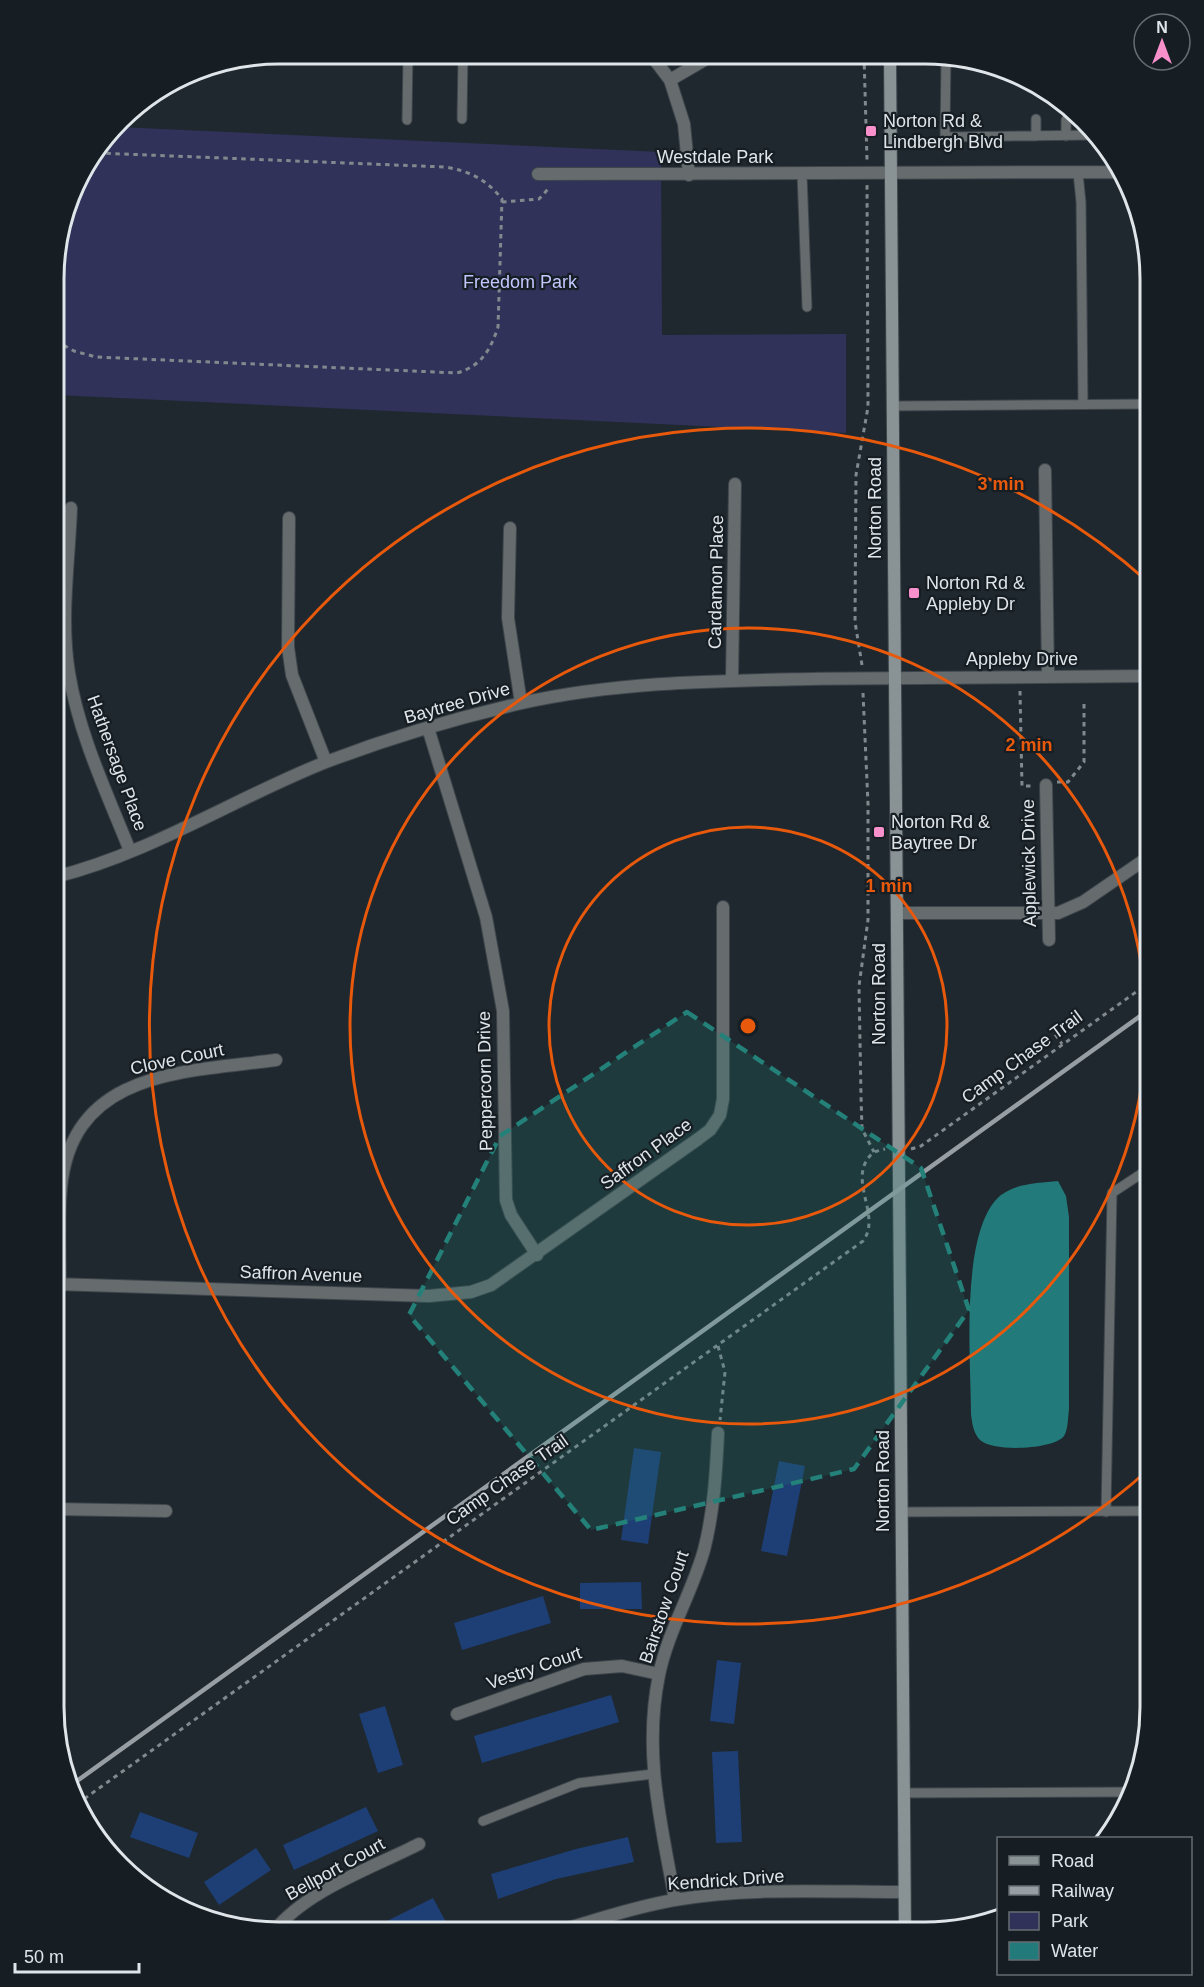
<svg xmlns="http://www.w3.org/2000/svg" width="1204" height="1987" viewBox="0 0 1204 1987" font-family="Arial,sans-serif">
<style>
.green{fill:#313259}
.water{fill:#227a7a}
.building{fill:#1e3f75}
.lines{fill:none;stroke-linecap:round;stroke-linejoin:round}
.lane-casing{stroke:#3e464c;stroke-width:11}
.street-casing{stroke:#3e464c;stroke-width:14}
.secondary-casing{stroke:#3e464c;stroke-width:14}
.path{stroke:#82898e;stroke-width:3;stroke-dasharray:4.5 4.5;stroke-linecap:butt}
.lane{stroke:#666b6d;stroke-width:9}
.street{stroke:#666b6d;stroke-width:12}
.secondary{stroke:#899295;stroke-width:12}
.rail{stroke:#989fa4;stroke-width:4.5}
.marked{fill:#24817a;fill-opacity:0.2;stroke:#24817a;stroke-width:4.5;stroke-dasharray:12 8;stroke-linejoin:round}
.ring{fill:none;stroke:#e8590c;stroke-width:3}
.poi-dot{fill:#f890cc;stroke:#161e24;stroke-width:2}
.labels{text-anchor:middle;stroke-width:4.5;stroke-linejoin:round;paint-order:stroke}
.poi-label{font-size:18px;fill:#dfe5e9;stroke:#161e24;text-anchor:start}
.street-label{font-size:18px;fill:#dfe5e9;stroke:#161e24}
.park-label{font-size:18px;fill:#c3c7ff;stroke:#161e24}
.rim{fill:none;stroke:#dfe5e9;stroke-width:3}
.centre{fill:#e8590c;stroke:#161e24;stroke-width:3}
.ring-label{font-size:18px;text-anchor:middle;font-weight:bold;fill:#e8590c;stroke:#161e24;stroke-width:4.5;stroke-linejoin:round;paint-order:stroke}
</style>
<rect width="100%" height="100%" fill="#1f282e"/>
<path class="green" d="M118,127L661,152L662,335L846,334V433L56,395V250L77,179Z"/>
<path class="water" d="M1058,1181L1066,1196L1069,1217V1409C1068,1417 1068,1430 1064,1436C1053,1450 992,1452 980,1440C973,1433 972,1422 971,1414C971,1362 959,1229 1001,1195C1017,1183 1039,1183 1058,1181Z"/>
<path class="building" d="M634,1448L661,1452L648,1544L621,1540Z
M779,1461L805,1466L787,1556L761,1551Z
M641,1582L642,1609H580V1583Z
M543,1596L551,1623L462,1650L454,1623Z
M717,1660L741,1663L734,1724L710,1721Z
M611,1695L619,1722L482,1763L474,1736Z
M385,1706L403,1765L378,1773L359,1714Z
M738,1751L742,1842L716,1843L712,1752Z
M366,1807L378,1831L294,1870L283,1845Z
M140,1812L198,1833L189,1858L130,1837Z
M628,1837L634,1862L556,1879L498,1899L491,1874L576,1849Z
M256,1848L271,1870L219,1905L204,1882Z
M433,1898L446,1922L427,1932L367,1931Z"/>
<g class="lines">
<g class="lane-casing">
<path id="lane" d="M946,56L945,137L1096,135
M462,119L463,55
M1036,119V136
M407,120L408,54
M1066,120V136
M1078,173L1081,202L1083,404
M802,174L807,307
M893,406L1150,404
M901,1512L1150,1511
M1106,1512L1112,1193L1150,1168
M904,1793L1132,1792
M483,1821L579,1783L653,1774"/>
</g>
<g class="street-casing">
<path id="street" d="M651,55L670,80L684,124L689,175
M670,80L713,55
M1117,172L1134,197
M538,174L1117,172
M1045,470L1048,677
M71,508C69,562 60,619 69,673C79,735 107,793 130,851
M289,518L288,647L292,675L326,762
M510,528L508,618L521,703
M732,681L735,484
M428,728L486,917L503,1011L506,1200L511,1215L537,1255
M1046,785L1049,940
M55,877C151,853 235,798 326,762C389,738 456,718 522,703C616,682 713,681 810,679C923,677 1036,677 1150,676
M897,913H1058L1083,902L1150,856
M55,1284L429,1296L471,1292L491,1285L698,1139L710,1130L720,1115L723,1099V907
M60,1284C60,1253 58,1220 61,1188C72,1070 185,1072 276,1060
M54,1509L166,1511
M457,1714L584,1669L622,1666L659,1674
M675,1900C661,1823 643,1753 659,1675C668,1631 692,1593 704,1550C714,1511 716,1473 718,1433
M274,1931C307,1890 372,1868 419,1844
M554,1932C594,1921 633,1907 674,1900C750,1887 828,1892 904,1892"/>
</g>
<g class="secondary-casing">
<path id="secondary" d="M890,56L905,1933"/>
</g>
<path class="path" d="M864,56L867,160
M502,202L539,199L549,188
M56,341L74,351L96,357L457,373C481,366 490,351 498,327L502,199C487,180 470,171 445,167L98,153
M862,665L855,622L856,475L868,407L867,185
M1020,691L1022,786H1034
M863,693L868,804V920L859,986L861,1096L862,1129L874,1152
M1057,782H1068L1084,762V701
M1050,1027L1062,1044
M911,1149L921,1146L1150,982
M718,1346L725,1372L720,1420
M77,1804L863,1241C883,1215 844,1177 874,1152L885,1149"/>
<use href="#lane" class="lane"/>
<use href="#street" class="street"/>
<use href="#secondary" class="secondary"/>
<path class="rail" d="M70,1786L1150,1009"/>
</g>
<path class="marked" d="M687,1012L921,1168L969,1310L854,1469L591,1530L409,1315L500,1136Z"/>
<g class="ring">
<circle cx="748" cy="1026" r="199"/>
<circle cx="748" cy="1026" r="398"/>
<path d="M1148 1470A598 598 0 1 1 1148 582"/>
</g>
<g class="poi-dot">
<rect x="865" y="125" width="12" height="12" rx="3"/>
<rect x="908" y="587" width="12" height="12" rx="3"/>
<rect x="873" y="826" width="12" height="12" rx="3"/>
</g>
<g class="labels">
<g class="poi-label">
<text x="883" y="127">Norton Rd &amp;<tspan x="883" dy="21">Lindbergh Blvd</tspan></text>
<text x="926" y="589">Norton Rd &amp;<tspan x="926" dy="21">Appleby Dr</tspan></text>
<text x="891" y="828">Norton Rd &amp;<tspan x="891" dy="21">Baytree Dr</tspan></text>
</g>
<g class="street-label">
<text x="715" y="163">Westdale Park</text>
<text transform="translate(875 508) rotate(-90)" y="6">Norton Road</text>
<text transform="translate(716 582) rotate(-89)" y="6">Cardamon Place</text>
<text x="1022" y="665">Appleby Drive</text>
<text transform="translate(457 703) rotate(-16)" y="6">Baytree Drive</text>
<text transform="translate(117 763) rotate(70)" y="6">Hathersage Place</text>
<text transform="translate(1029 863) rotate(-91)" y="6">Applewick Drive</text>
<text transform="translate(879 994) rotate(-90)" y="6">Norton Road</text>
<text transform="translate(1022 1057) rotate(-36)" y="6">Camp Chase Trail</text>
<text transform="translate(177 1059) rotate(-12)" y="6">Clove Court</text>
<text transform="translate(485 1081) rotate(-91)" y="6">Peppercorn Drive</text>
<text transform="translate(646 1154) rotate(-36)" y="6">Saffron Place</text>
<text transform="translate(301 1274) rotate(2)" y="6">Saffron Avenue</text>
<text transform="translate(507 1480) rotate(-35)" y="6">Camp Chase Trail</text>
<text transform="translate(883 1481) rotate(-90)" y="6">Norton Road</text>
<text transform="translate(664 1607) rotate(-71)" y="6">Bairstow Court</text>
<text transform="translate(534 1668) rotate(-19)" y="6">Vestry Court</text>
<text transform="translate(335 1869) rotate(-29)" y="6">Bellport Court</text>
<text transform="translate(726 1880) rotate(-4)" y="6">Kendrick Drive</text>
</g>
<g class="park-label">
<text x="520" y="288">Freedom Park</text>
</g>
</g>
<path d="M0 0H1204V1987H0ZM279 64H925A215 215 0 0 1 1140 279V1707A215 215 0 0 1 925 1922H279A215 215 0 0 1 64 1707V279A215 215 0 0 1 279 64Z" fill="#161e24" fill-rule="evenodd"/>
<path class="rim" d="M279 64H925A215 215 0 0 1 1140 279V1707A215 215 0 0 1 925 1922H279A215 215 0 0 1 64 1707V279A215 215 0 0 1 279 64Z"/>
<circle cx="748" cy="1026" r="9" class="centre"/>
<g class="ring-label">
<text x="1001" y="490">3 min</text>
<text x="1029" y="751">2 min</text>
<text x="889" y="892">1 min</text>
</g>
<rect x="997" y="1837" width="195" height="138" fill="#161e24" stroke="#666e73" stroke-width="1.5"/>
<rect x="1009" y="1856" width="30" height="9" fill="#899295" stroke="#666e73" stroke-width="1.5"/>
<text x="1051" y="1867" font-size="18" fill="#dfe5e9">Road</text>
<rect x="1009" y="1886" width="30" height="9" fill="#989fa4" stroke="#666e73" stroke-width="1.5"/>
<text x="1051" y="1897" font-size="18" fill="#dfe5e9">Railway</text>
<rect x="1009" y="1912" width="30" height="18" fill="#313259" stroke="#666e73" stroke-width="1.5"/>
<text x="1051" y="1927" font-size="18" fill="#dfe5e9">Park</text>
<rect x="1009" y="1942" width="30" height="18" fill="#227a7a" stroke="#666e73" stroke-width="1.5"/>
<text x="1051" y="1957" font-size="18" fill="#dfe5e9">Water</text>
<g transform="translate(1162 42)"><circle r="28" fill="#161e24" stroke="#666e73" stroke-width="1.5"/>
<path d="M0-4.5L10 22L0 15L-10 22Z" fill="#f890cc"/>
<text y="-9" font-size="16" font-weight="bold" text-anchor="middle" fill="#dfe5e9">N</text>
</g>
<path d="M15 1963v9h124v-9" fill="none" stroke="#dfe5e9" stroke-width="3"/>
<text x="24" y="1963" font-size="18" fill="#dfe5e9" stroke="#161e24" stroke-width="4.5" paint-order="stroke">50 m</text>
</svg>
